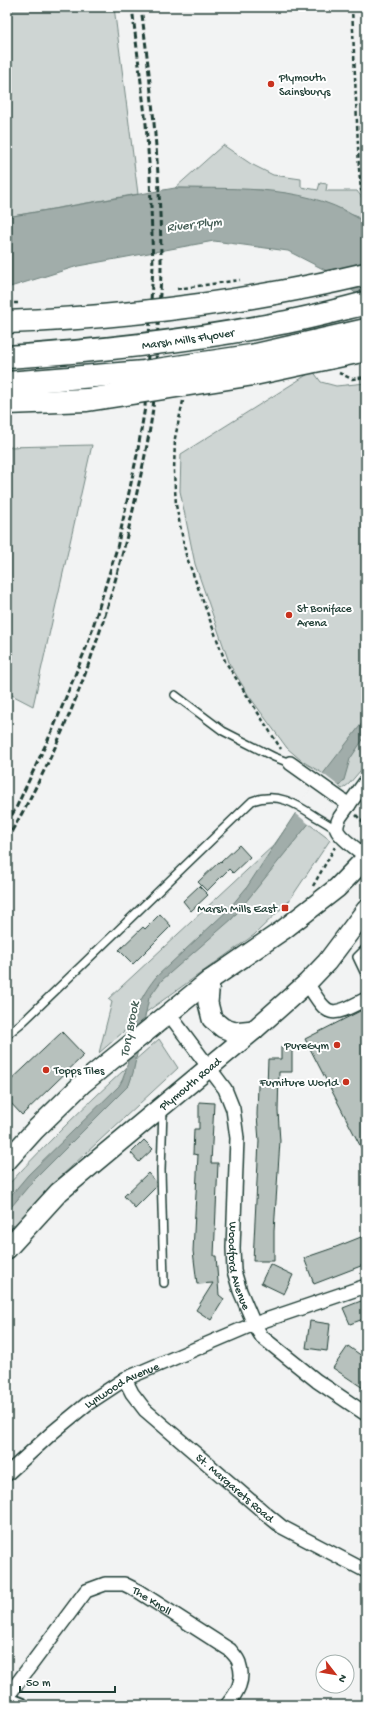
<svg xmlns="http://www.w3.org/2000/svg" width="373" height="1712" viewBox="0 0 373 1712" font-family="'Gochi Hand',sans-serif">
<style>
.green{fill:#ced5d3;stroke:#768984}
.water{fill:#a1adaa;stroke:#6d807b}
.pier{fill:#f2f3f3}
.building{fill:#b7c1bd;stroke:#1f3d34}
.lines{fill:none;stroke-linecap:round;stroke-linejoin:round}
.service-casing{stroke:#1f3d34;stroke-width:10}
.minor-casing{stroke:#1f3d34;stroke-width:16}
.secondary-casing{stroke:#1f3d34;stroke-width:22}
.path{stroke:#1f3d34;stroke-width:2.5;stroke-dasharray:4 3;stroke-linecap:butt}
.service{stroke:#fff;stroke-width:7}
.minor{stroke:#fff;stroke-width:13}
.secondary{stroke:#fff;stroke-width:19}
.rail{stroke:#1f3d34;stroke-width:3;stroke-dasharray:6 3;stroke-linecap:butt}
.trunk-bridge-casing{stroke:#1f3d34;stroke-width:25;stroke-linecap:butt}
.path-bridge{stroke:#1f3d34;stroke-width:2.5;stroke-dasharray:4 3;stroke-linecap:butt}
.trunk-bridge{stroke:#fff;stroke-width:22}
.poi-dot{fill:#c8321e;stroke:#fff;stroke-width:1.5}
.labels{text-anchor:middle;stroke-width:4;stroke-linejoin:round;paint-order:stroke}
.poi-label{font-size:12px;fill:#1f3d34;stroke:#fff;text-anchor:start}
.street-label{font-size:12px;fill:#1f3d34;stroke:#fff}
.water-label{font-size:13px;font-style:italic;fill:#465f57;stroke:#fff}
</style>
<rect width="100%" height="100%" fill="#f2f3f3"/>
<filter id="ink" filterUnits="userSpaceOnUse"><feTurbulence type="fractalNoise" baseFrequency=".025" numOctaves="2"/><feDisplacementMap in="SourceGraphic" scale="8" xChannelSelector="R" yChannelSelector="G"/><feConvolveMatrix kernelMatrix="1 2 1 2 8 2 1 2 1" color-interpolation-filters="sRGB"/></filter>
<g filter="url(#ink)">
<path class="green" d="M7,7H114L138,194L7,217Z
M223,145L251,164L273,175L301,179V187L318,190L320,183L327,184L326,191H357L366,203V224L356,216L263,190L175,188Z
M313,371L321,382L336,386L366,383V764L349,784L342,789L322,773L302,761L287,748L249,696L230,665L195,564L180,491L181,454Z
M92,445L33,706L8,693L7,695V447Z
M296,814L330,840L289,901L254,935L145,1013L99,1053L112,1002L108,999L274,845Z
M159,1039L178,1068L58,1179L7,1237V1186C55,1134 106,1085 159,1039Z"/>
<path class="water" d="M175,188C238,189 314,184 366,224V301L325,270L288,251L214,241L78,266L7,288V217Z
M366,718V735L350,759L344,780L232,919L162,980L149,998L133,1073L129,1085L32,1182L7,1212V1200L28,1175L119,1086C130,1069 129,1045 133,1025C136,1007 144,992 156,977L227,911L247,887L312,788Z"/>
<path class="pier" d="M322,773L340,787L310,825L294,812Z"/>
<path class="building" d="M239,845L250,857L233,873L229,869L207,891L198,882L220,861L221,862Z
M199,886L208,895L191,911L183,901Z
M160,914L171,926L133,964L119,950L143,927L145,929Z
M366,1008V1157L305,1039Z
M62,1032L84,1055L22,1115L7,1099V1084Z
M281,1047H292V1072H279L278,1111L280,1141L274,1231V1261H253L259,1141L257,1115L258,1085H267L268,1059H281Z
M199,1102L214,1103L211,1163H218L214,1256H216L219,1295L224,1299L211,1320L196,1310L213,1283L197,1284L193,1251L198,1155L193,1154L194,1129H199Z
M144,1140L153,1149L139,1162L131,1153Z
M148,1173L156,1182V1187L135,1208L124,1196Z
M366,1235V1264L314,1284L304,1258L336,1247Z
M270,1264L293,1275L284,1294L261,1283Z
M366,1299V1318L350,1324L343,1308Z
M310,1321L330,1324L327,1351L306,1348Z
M348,1346L366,1359V1390L333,1368Z"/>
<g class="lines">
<g class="service-casing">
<path id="service" d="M175,695L223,731L274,757L290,763
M366,948L357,957L366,976
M7,1035L24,1021L252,801C278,792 295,803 316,817C323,821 330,825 337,830
M163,1110L161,1170L164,1283"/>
</g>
<g class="minor-casing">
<g id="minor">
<path d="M290,763L349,805"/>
<path d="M366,781L340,817C338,821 336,825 337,830C340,838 359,851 366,856"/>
<path d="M307,983C329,1018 329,1018 366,999"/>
<path id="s1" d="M169,1014L225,1089L233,1109L237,1138L233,1248L234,1271L240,1291L254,1324L262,1337L317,1381L366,1414"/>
<path id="s2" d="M125,1379L132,1393L145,1410L266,1514L282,1527L366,1571"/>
<path id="s3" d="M7,1474L53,1432L87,1404L125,1379L254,1324L366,1286"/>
<path id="s4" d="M7,1697L86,1591L105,1584H124L138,1591L230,1650C233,1654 238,1658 239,1663C245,1680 237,1693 227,1705"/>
<path d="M7,1699L22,1705"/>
</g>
</g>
<g class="secondary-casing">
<g id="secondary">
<path d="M210,980L208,1003L212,1019L223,1028L234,1032L254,1030"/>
<path d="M7,1161L35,1130L83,1083L210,980L283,930L337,888L366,858"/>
<path id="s5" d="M7,1249L59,1192L254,1030L307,983L327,962L366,910"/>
</g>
</g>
<path class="path" d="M352,7L359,169L361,190L366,196
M7,303H19
M339,373L352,379L366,377
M183,401L175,438L174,472L176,505L186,555L225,661L281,749
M356,815L366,825
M313,886L335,847"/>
<use href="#service" class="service"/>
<use href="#minor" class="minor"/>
<use href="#secondary" class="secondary"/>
<path class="rail" d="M7,823L16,808L53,729L88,643L117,548L137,455L145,407L153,266L150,176L146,124L132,7
M7,839C69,736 109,619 135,501C142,470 149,439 153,408C156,381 156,353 158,326C159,306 161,285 161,265C161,179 152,93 141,7"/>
<g class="trunk-bridge-casing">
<g id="trunk-bridge">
<path d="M7,322C128,317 248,302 366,274"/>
<path id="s6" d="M7,357C99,351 190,341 281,323C309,318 338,310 366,303"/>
<path d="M7,383L144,372L251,356L366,330"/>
<path d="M7,403L87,400L254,374L366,350"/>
</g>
</g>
<path class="path-bridge" d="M177,289L240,280"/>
<use href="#trunk-bridge" class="trunk-bridge"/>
</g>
</g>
<g class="poi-dot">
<circle cx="271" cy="84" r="4"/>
<circle cx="289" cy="615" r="4"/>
<rect x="281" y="904" width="8" height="8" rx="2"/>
<circle cx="337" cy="1045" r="4"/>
<circle cx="46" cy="1070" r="4"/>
<circle cx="346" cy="1082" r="4"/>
</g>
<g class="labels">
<g class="poi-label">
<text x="279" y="81">Plymouth<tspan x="279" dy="14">Sainsburys</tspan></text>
<text x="297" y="612">St Boniface<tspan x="297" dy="14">Arena</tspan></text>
<text x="277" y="912" text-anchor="end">Marsh Mills East</text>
<text x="329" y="1049" text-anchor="end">PureGym</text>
<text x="54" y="1074">Topps Tiles</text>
<text x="338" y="1086" text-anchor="end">Furniture World</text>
</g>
<g class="street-label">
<text dy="4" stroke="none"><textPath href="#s6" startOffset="182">Marsh Mills Flyover</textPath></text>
<text dy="4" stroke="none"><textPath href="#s5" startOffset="247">Plymouth Road</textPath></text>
<text dy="4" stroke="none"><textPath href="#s1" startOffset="273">Woodford Avenue</textPath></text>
<text dy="4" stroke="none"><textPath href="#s3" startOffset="146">Lynwood Avenue</textPath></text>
<text dy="4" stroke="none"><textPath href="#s2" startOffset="156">St. Margarets Road</textPath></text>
<text dy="4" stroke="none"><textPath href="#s4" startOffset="204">The Knoll</textPath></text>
</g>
<g class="water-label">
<text transform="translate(194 223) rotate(-7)" y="5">River Plym</text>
<text transform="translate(128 1029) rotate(-79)" y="5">Tory Brook</text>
</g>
</g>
<rect width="373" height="1712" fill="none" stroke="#fff" stroke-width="24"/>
<rect x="12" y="12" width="349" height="1688" fill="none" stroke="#1f3d34" stroke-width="1.5" filter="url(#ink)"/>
<g transform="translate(335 1674) rotate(121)"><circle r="19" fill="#ffffff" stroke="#a5b1ae"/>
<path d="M0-3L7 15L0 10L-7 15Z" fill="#c8321e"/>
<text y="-6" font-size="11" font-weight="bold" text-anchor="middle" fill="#1f3d34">N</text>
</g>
<path d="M20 1686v6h95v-6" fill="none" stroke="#1f3d34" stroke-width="2"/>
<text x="26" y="1686" font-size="12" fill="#1f3d34" stroke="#ffffff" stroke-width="3" paint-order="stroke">50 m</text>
</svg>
